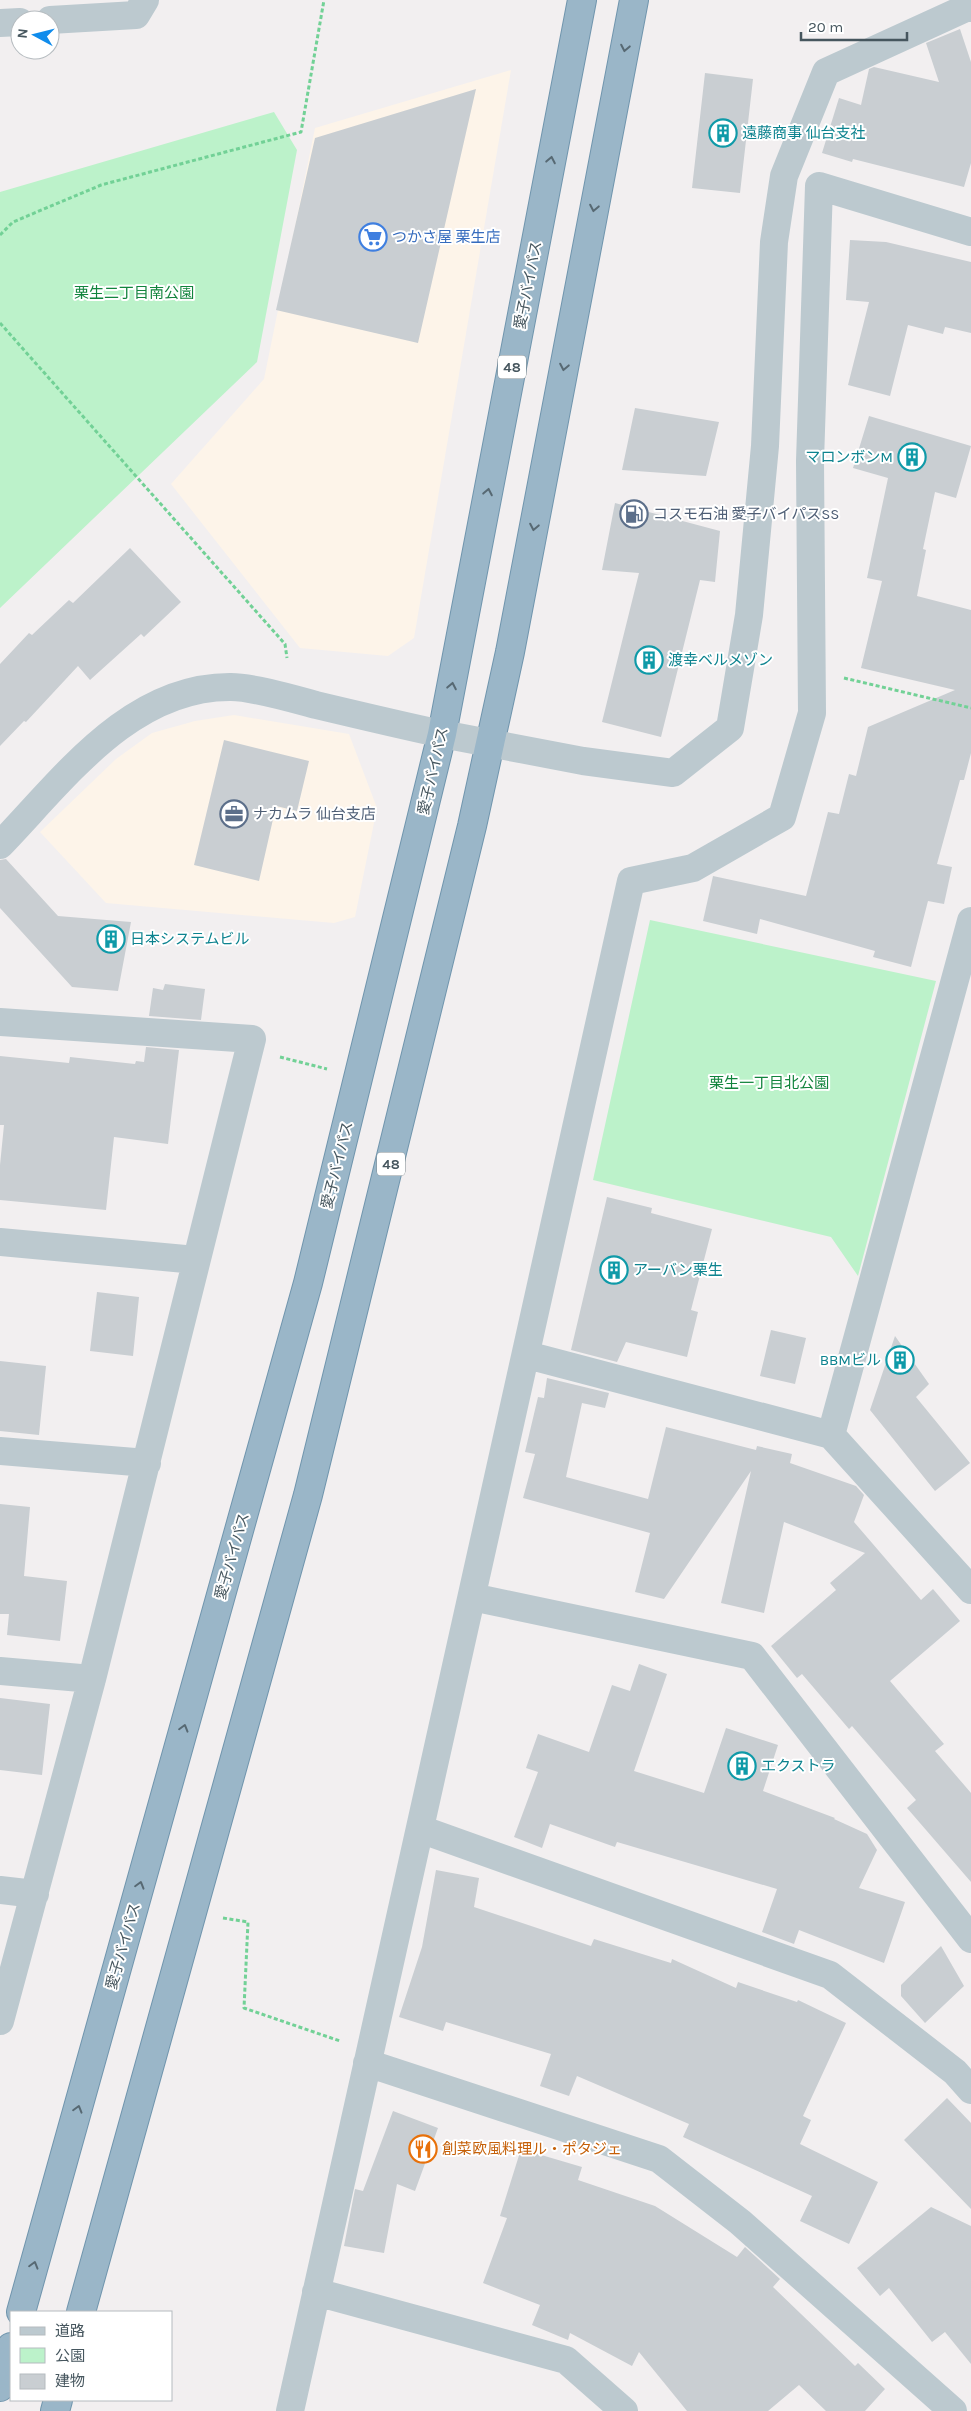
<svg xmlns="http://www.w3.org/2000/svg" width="971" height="2411" viewBox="0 0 971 2411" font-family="Karla,'Noto Sans JP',sans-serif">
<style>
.commercial{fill:#fdf4e9}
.green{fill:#bcf2ca}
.building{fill:#c9ced2}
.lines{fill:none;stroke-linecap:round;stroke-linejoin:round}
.trunk-casing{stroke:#7095ad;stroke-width:30}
.path{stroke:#72d196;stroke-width:3;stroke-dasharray:4 2.5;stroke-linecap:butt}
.minor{stroke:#bcc9cf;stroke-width:28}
.tertiary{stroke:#bcc9cf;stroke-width:28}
.trunk{stroke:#9ab6c8;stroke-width:28}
.oneway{stroke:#576973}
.labels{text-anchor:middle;stroke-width:4;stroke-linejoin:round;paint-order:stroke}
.shield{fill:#fff;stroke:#7e898e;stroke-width:1}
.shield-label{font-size:14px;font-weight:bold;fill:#46565e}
.culture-label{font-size:15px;fill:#0d838f;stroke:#fff;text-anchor:start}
.shop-label{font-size:15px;fill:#366cbe;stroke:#fff;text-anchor:start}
.street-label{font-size:15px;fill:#46565e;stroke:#fff}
.park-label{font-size:15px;fill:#12843d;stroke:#fff}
.service-label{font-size:15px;fill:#4e5e75;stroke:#fff;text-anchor:start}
.food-label{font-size:15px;fill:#c56008;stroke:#fff;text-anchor:start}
</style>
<rect width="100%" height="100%" fill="#f2eff0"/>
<path class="commercial" d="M511,70L414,638L388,656L300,648L171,484L264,379L315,128Z
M234,715L349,734L377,808L355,917L334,923L106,903L40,832L116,759L152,733L195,721Z"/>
<path class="green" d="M274,112L297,150L257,362L0,608V192Z
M650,920L936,981L858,1276L831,1237L593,1180Z"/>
<path class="building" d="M960,29L971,62V163L964,187L853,159L852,162L822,153L839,98L861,105L869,69L874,67L939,82L926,43Z
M705,73L753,79L740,193L692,188Z
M476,89L418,343L276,310L315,138Z
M850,240L886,242L971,262V333L945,327L943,334L908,325L890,396L848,385L869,302L846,300Z
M635,408L719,422L706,476L622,470Z
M869,416L971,446L956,498L935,492L923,549L926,550L917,596L971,610V753L964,780H960L937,864L952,867L944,904L928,901L911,967L873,957L875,951L760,919L757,934L703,921L713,876L806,896L828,812L839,814L849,774L856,776L868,727L955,690L861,668L882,581L867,578L888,478L853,468Z
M615,503L720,531L715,582L700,580L661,737L602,722L639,573L602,570Z
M130,548L181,602L144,637L141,634L90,680L78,666L26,722L24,721L0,746V664L29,633L32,635L69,600L73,603Z
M224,740L309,761L297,811L276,806L259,881L194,865Z
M6,859L58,916L131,922L118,991L72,987L0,908V860Z
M165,984L205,989L201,1020L149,1016L153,988L163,990Z
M146,1047L179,1050L168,1144L114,1137L106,1210L0,1200V1165L4,1125H0V1056L69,1063L70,1057L135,1064L136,1061L144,1062Z
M607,1197L652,1208L651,1213L712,1229L691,1310L698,1312L687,1357L626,1342L617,1362L571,1350Z
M97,1292L139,1297L133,1356L90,1351Z
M771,1330L806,1338L795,1384L760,1376Z
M895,1336L929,1384L916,1397L970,1463L935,1491L870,1410Z
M0,1361L46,1366L39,1435L0,1431Z
M547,1378L609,1393L605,1408L582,1403L566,1477L648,1499L666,1427L756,1450L757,1446L792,1454L790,1463L856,1486L864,1495L854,1522L921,1600L933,1589L960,1621L890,1681L944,1744L935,1751L971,1793V1882L907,1808L916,1800L852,1726L849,1729L802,1674L797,1678L771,1646L836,1590L830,1583L865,1553L784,1522L764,1613L721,1603L751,1471L664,1599L635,1592L650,1533L523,1498L535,1454L525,1452L538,1397L544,1398Z
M0,1504L30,1507L24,1576L67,1581L60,1641L7,1635L9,1614H0Z
M639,1664L667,1674L634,1771L704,1793L726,1728L778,1745L763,1791L835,1818L834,1819L867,1834L877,1850L859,1888L905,1902L884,1963L799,1930L794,1944L762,1932L777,1889L617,1842L615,1847L550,1824L542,1848L514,1837L538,1772L526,1768L538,1734L589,1752L612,1685L630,1691Z
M0,1698L50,1704L42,1775L0,1770Z
M436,1870L479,1878L474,1907L591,1946L594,1939L671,1963L672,1959L736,1988L738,1982L797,2002L798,2000L846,2023L803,2116L811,2120L800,2144L878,2182L849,2244L800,2221L812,2196L683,2137L689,2124L577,2076L569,2096L540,2086L551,2054L446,2022L443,2031L399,2017L422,1947Z
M941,1946L964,1986L925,2023L901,1996V1985Z
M947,2098L971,2123V2209L904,2140Z
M393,2111L438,2128L415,2191L397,2184L384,2253L344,2246L355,2189L363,2191Z
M521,2149L582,2167L578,2180L655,2206L737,2257L745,2247L780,2279L773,2287L855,2366L858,2363L885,2389L865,2411H826L799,2385L768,2411H687L639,2352L632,2366L570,2333L568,2340L532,2325L540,2305L483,2283L507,2218L500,2216Z
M931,2207L971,2226V2364L945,2332L932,2342L889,2288L880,2296L857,2268Z"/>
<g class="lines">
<g class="trunk-casing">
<path id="trunk" d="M21,2312L308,1283L442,734L582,0
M81,2312L308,1495L472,826L510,652L634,0
M0,2387L11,2347
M55,2411L58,2400"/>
</g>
<path class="path" d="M0,235L13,222L101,185L301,132L324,0
M0,323L285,644L287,658
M844,678L971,708
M280,1057L327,1069
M223,1918L248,1922L244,2008L340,2041"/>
<path class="minor" d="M50,20L136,15L145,0
M0,23L20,22
M442,734L583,761L673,773L730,728L749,615L765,446L774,242L784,176L826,72L966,8H971
M0,1022L252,1039L92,1679L0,2021
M0,1242L196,1260
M527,1355L831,1435L971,1590
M831,1435L971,921
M0,1451L147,1463
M472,1597L752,1656L971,1939
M0,1671L92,1679
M420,1829L830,1975L955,2072L971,2090
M0,1890L35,1894
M367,2063L659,2159L740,2222L953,2411
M316,2292L566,2360L624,2411
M290,2411L631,881L693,868L782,817L812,713L810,461L819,186L971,232"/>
<path class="tertiary" d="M0,845C63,780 130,686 231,687C253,687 294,699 316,705C358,715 400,725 442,734"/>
<use href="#trunk" class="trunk"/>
</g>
<defs><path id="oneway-chevron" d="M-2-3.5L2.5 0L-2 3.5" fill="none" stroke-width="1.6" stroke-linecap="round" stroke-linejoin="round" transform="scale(1.25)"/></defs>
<g class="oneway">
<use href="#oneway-chevron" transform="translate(625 48) rotate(101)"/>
<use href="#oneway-chevron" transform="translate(551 160) rotate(-79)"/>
<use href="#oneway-chevron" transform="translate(594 208) rotate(101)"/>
<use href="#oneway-chevron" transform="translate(564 367) rotate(101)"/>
<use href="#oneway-chevron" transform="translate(488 492) rotate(-79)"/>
<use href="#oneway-chevron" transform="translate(534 527) rotate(101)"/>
<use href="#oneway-chevron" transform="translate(452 686) rotate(-79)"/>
<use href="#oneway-chevron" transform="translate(184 1728) rotate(-74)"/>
<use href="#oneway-chevron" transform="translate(140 1885) rotate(-74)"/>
<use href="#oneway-chevron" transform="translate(78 2109) rotate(-74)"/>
<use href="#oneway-chevron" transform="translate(34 2265) rotate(-74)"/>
</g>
<defs>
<g id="building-ring" transform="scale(1.4375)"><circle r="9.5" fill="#fff" stroke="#0f9aa8" stroke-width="1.5"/><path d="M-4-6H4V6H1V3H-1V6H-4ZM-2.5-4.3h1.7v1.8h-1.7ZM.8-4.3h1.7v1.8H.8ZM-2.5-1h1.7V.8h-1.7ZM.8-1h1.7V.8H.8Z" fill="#0f9aa8"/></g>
<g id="supermarket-ring" transform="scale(1.4375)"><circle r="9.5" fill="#fff" stroke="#3f7fe0" stroke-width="1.5"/><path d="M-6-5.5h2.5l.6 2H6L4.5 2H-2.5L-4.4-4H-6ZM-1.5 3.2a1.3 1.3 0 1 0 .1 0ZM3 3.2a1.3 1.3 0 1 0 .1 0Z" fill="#3f7fe0"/></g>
<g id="fuel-ring" transform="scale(1.4375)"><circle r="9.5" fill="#fff" stroke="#5c6f8a" stroke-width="1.5"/><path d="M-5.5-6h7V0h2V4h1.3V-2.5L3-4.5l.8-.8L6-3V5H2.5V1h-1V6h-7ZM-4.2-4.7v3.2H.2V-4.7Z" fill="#5c6f8a"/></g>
<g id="office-ring" transform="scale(1.4375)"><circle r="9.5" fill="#fff" stroke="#5c6f8a" stroke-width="1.5"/><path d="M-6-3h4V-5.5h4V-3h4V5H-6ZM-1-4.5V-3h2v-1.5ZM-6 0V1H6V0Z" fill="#5c6f8a"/></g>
<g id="restaurant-ring" transform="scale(1.4375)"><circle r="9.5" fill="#fff" stroke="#e8710a" stroke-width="1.5"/><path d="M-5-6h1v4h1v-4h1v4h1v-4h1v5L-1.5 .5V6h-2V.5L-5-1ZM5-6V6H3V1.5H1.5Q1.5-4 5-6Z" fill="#e8710a"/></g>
</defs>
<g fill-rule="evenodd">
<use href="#building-ring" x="723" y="133"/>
<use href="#supermarket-ring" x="373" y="237"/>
<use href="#building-ring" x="912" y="457"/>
<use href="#fuel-ring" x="634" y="514"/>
<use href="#building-ring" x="649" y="660"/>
<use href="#office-ring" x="234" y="814"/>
<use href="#building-ring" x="111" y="939"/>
<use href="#building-ring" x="614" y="1270"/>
<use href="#building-ring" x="900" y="1360"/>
<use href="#building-ring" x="742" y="1766"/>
<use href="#restaurant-ring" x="423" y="2149"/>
</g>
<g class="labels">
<g class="shield">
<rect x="498" y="355.5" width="28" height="23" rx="4"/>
<rect x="377" y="1152.5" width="28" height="23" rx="4"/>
</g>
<g class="shield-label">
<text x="512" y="372">48</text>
<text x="391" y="1169">48</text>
</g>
<g class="culture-label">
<text x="742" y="138">遠藤商事 仙台支社</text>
<text x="893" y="462" text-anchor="end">マロンボンM</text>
<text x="668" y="665">渡幸ベルメゾン</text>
<text x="130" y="944">日本システムビル</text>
<text x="633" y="1275">アーバン栗生</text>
<text x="881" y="1365" text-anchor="end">BBMビル</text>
<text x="761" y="1771">エクストラ</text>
</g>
<g class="shop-label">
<text x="392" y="242">つかさ屋 栗生店</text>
</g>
<g class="street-label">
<text transform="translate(528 285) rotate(-79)" y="5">愛子バイパス</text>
<text transform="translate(433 771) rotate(-77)" y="5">愛子バイパス</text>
<text transform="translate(337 1165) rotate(-76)" y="5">愛子バイパス</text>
<text transform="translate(232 1556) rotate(-74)" y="5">愛子バイパス</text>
<text transform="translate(123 1946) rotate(-74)" y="5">愛子バイパス</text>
</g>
<g class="park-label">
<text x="134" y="298">栗生二丁目南公園</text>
<text x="769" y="1088">栗生一丁目北公園</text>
</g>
<g class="service-label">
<text x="653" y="519">コスモ石油 愛子バイパスSS</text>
<text x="253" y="819">ナカムラ 仙台支店</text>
</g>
<g class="food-label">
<text x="442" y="2154">創菜欧風料理ル・ポタジェ</text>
</g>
</g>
<rect x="10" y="2311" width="162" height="90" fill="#ffffff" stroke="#b5bbbf"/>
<rect x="20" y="2327" width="25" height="8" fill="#bcc9cf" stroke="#b5bbbf"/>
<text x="55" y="2336" font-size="15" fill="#46565e">道路</text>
<rect x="20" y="2348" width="25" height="15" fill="#bcf2ca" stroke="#b5bbbf"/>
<text x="55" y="2361" font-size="15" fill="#46565e">公園</text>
<rect x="20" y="2374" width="25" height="15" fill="#c9ced2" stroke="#b5bbbf"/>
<text x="55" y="2386" font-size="15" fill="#46565e">建物</text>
<g transform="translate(35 35) rotate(277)"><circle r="24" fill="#ffffff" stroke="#b5bbbf"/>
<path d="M0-4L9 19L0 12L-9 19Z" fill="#108cec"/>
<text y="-8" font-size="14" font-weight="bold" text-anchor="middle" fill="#46565e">N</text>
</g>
<path d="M801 32v8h106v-8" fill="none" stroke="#46565e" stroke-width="2.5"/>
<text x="808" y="32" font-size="15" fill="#46565e" stroke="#ffffff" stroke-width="4" paint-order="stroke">20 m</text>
</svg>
